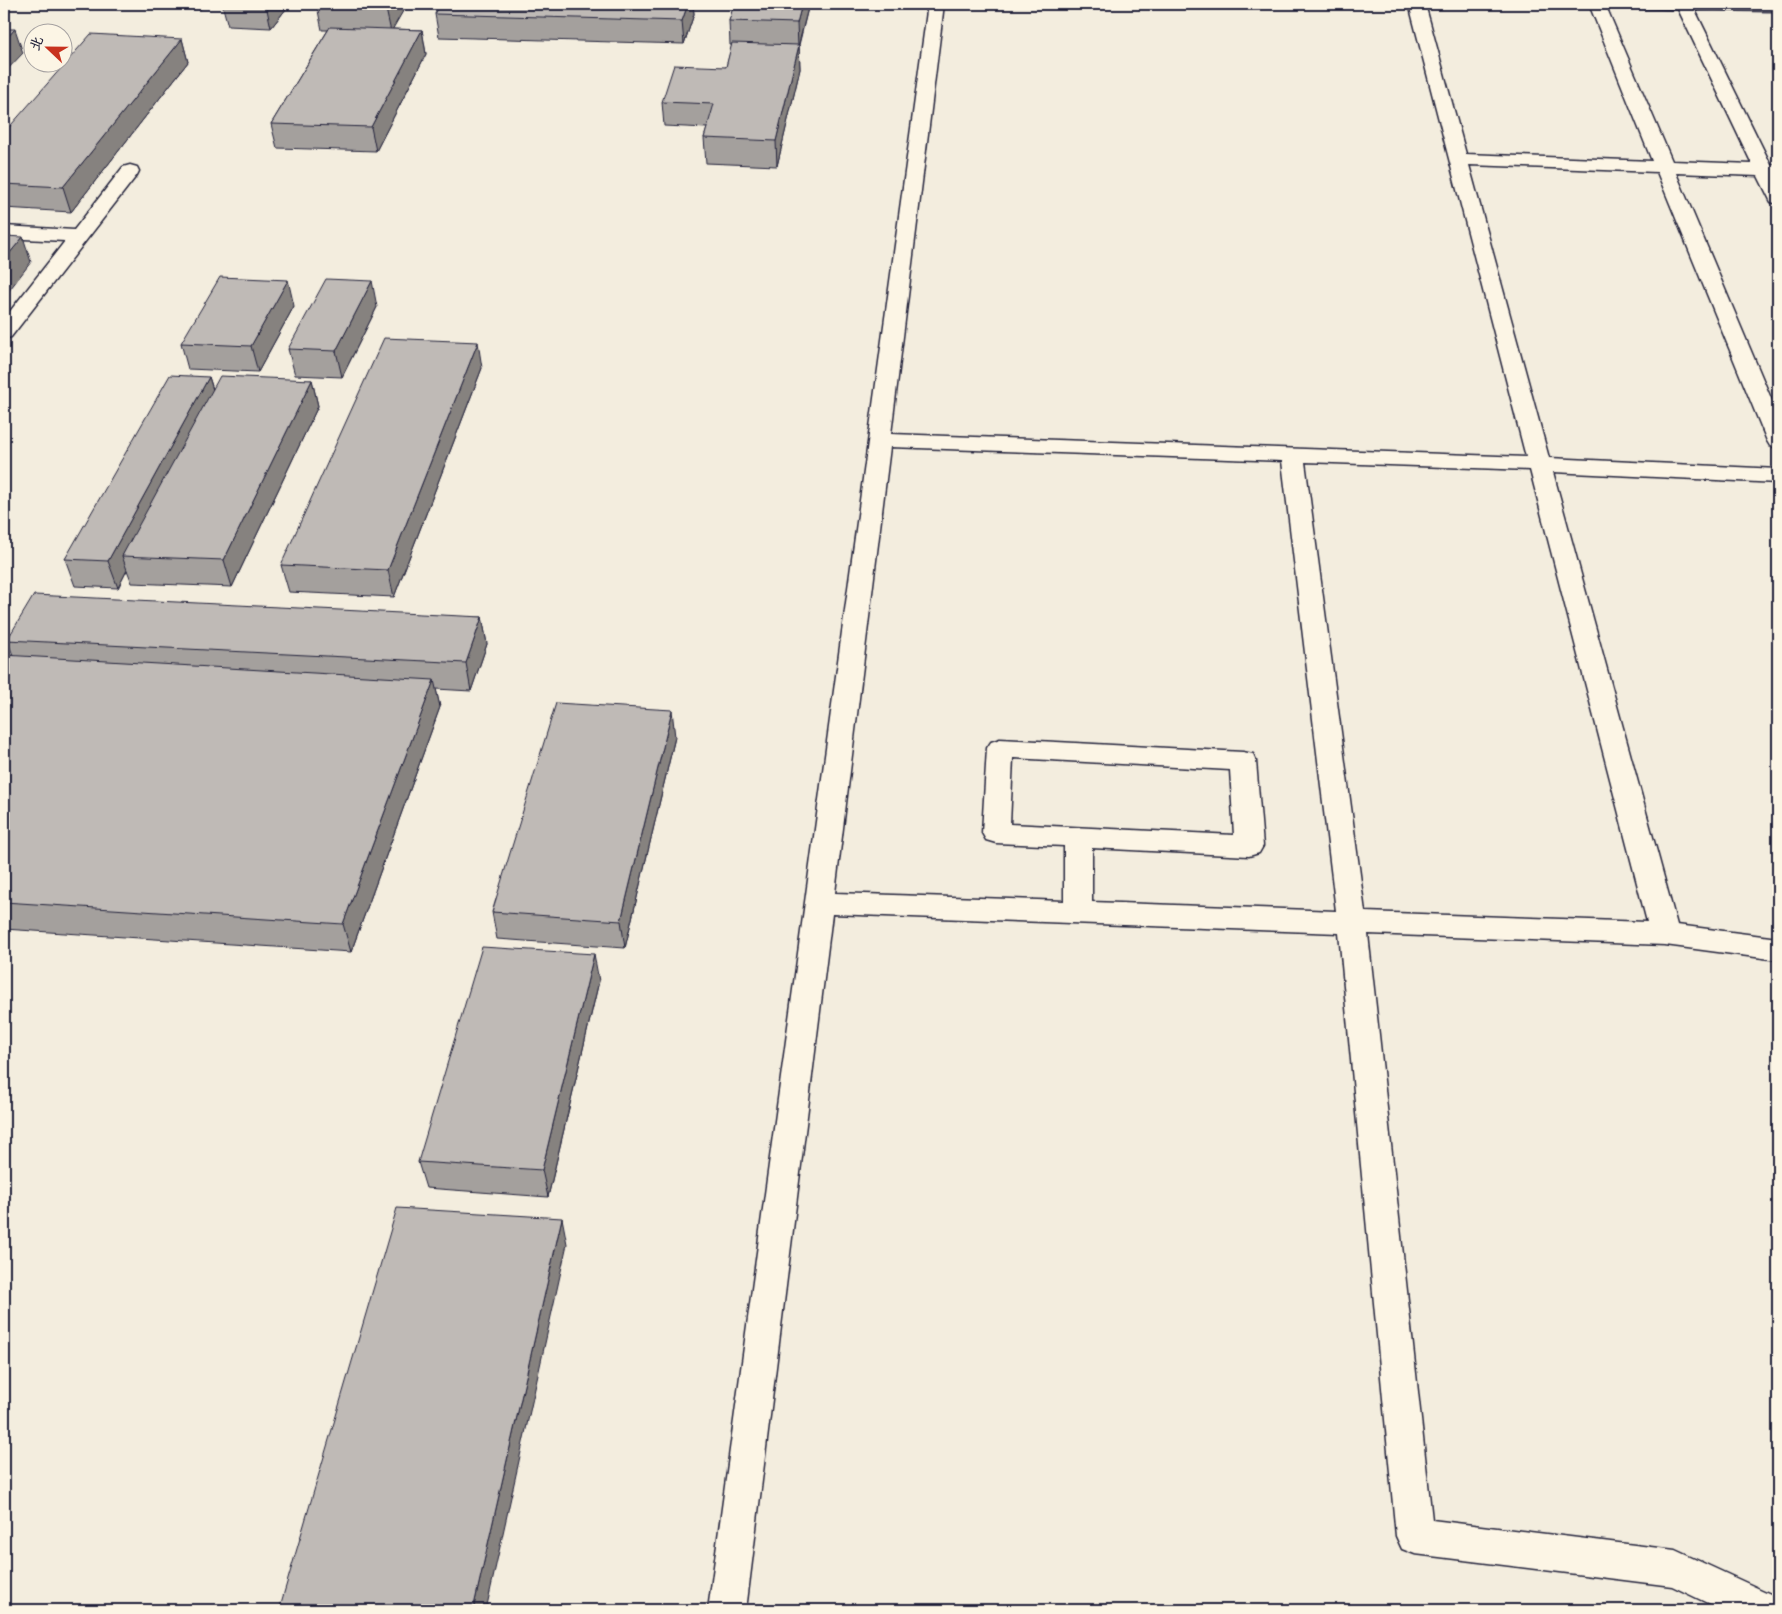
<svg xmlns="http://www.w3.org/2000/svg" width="1782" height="1614" viewBox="0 0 1782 1614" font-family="'Patrick Hand','LXGW WenKai TC',sans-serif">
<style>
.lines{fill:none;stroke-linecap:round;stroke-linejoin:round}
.minor-casing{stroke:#22223b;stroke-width:3}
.minor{fill:#fcf5e5;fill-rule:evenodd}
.wall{fill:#a4a09d;stroke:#22223b}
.shaded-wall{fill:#86827f;stroke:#22223b}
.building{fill:#bfbab6;stroke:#22223b}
</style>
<rect width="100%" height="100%" fill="#f3edde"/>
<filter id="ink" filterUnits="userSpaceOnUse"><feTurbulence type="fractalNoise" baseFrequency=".02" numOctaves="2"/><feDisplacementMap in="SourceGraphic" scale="10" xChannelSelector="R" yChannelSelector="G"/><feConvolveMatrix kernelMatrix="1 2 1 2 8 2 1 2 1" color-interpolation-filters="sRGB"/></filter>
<g filter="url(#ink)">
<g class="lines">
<g class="minor-casing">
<path id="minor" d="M928,4H944L891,434L1526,457L1409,4H1425L1466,154L1652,161L1589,4H1605L1672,161L1752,164L1678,9L1644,8L1642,4H1778V11L1695,10L1771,165H1778V204L1771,202L1758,176L1676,173L1778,415V448L1770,446L1767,441L1657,172L1469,165L1549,458L1778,469V483L1553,472L1677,925L1778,938V960L1665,945L1368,934L1432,1520L1675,1550L1777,1597L1778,1610H1722L1672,1586L1415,1554L1402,1549L1396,1536L1339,933L832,914L746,1610H708ZM890,447L1282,461L1336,911L1092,902V848L1249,856L1259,853L1263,846L1256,761L1253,754L1243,752L1000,739L991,742L987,748L982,833L986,840L996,843L1064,846V901L835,893ZM1305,462L1530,470L1647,922L1365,912ZM1013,758L1230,770L1234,835L1010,824Z
M130,165L137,167L139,171L137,175L11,337L4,339V319L65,241L4,238V226L74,230L123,167Z"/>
</g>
<use href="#minor" class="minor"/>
</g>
<path class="wall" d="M109,4H205L201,9Z
M222,4H290L271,28L228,26Z
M407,4L392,29L422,30L426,54L376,151L277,148L271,124L328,30H322L317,6Z
M441,4H693L694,14L684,44L439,37L435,14Z
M734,4H809L799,45L800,69L777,166L706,163L704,138L707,128L664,126L662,102L726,67L732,45H730L729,21Z
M182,39L188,62L71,212L4,208V133Z
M294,306L258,372L188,369L181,343Z
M377,307L342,377L295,375L288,349Z
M482,368L394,597L289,592L281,565Z
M209,377L213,389L312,380L318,406L232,587L132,583L127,570L118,588L75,586L65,559Z
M482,617L487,644L471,691L436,689L440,707L351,952L4,929V655H13L7,640Z
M675,737L625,948L497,939L492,912Z
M599,981L548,1197L426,1188L418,1162Z"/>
<path class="shaded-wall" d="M200,4H205L201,9Z
M267,4H290L271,28L266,5Z
M389,4H407L391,32L386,9Z
M688,4H693L694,14L684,44L682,21Z
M802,4H809L798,47L797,23Z
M15,29L23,53L4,73V41Z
M422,30L426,54L376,151L371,127Z
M182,39L188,62L71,212L63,187Z
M799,45L800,69L777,166L776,141Z
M23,237L31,262L4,297V260Z
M288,280L294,306L258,372L251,346Z
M372,281L377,307L342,377L336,351Z
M478,342L482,368L394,597L388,570Z
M209,377L217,403L122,556L127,570L118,588L108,561Z
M312,380L318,406L232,587L224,560Z
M482,617L487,644L471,691L466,663Z
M434,680L440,707L351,952L343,924Z
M672,710L675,737L625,948L621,921Z
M594,954L599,981L548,1197L542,1170Z
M562,1218L567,1244L486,1610H473Z"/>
<path class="building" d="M238,4H267L266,5Z
M319,4H389L386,9L317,6Z
M441,4H688L682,21L435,14Z
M734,4H802L797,23L729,21Z
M330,27L422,30L371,127L271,124Z
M4,29H15L4,41Z
M91,34L182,39L63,187L4,184V133Z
M732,43L799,45L776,141L704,138L714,104L662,102L674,65L726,67Z
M4,236L23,237L4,260Z
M220,277L288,280L251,346L181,343Z
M326,279L372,281L336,351L288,349Z
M384,338L478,342L388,570L281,565Z
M170,375L209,377L108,561L65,559Z
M220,376L312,380L224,560L122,556Z
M34,595L482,617L466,663L7,640Z
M4,655L434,680L343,924L4,902Z
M556,703L672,710L621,921L492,912Z
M482,947L594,954L542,1170L418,1162Z
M397,1208L562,1218L473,1610H279Z"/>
</g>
<rect width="1782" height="1614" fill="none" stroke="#fcf5e5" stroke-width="20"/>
<rect x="10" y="10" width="1762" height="1594" fill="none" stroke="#22223b" stroke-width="2" filter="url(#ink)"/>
<g transform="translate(48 48) rotate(292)"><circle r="24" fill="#fcf5e5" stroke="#a5a1a1"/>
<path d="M0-4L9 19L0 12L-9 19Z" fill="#c8321e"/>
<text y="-8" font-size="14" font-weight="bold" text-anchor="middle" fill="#22223b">北</text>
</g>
</svg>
